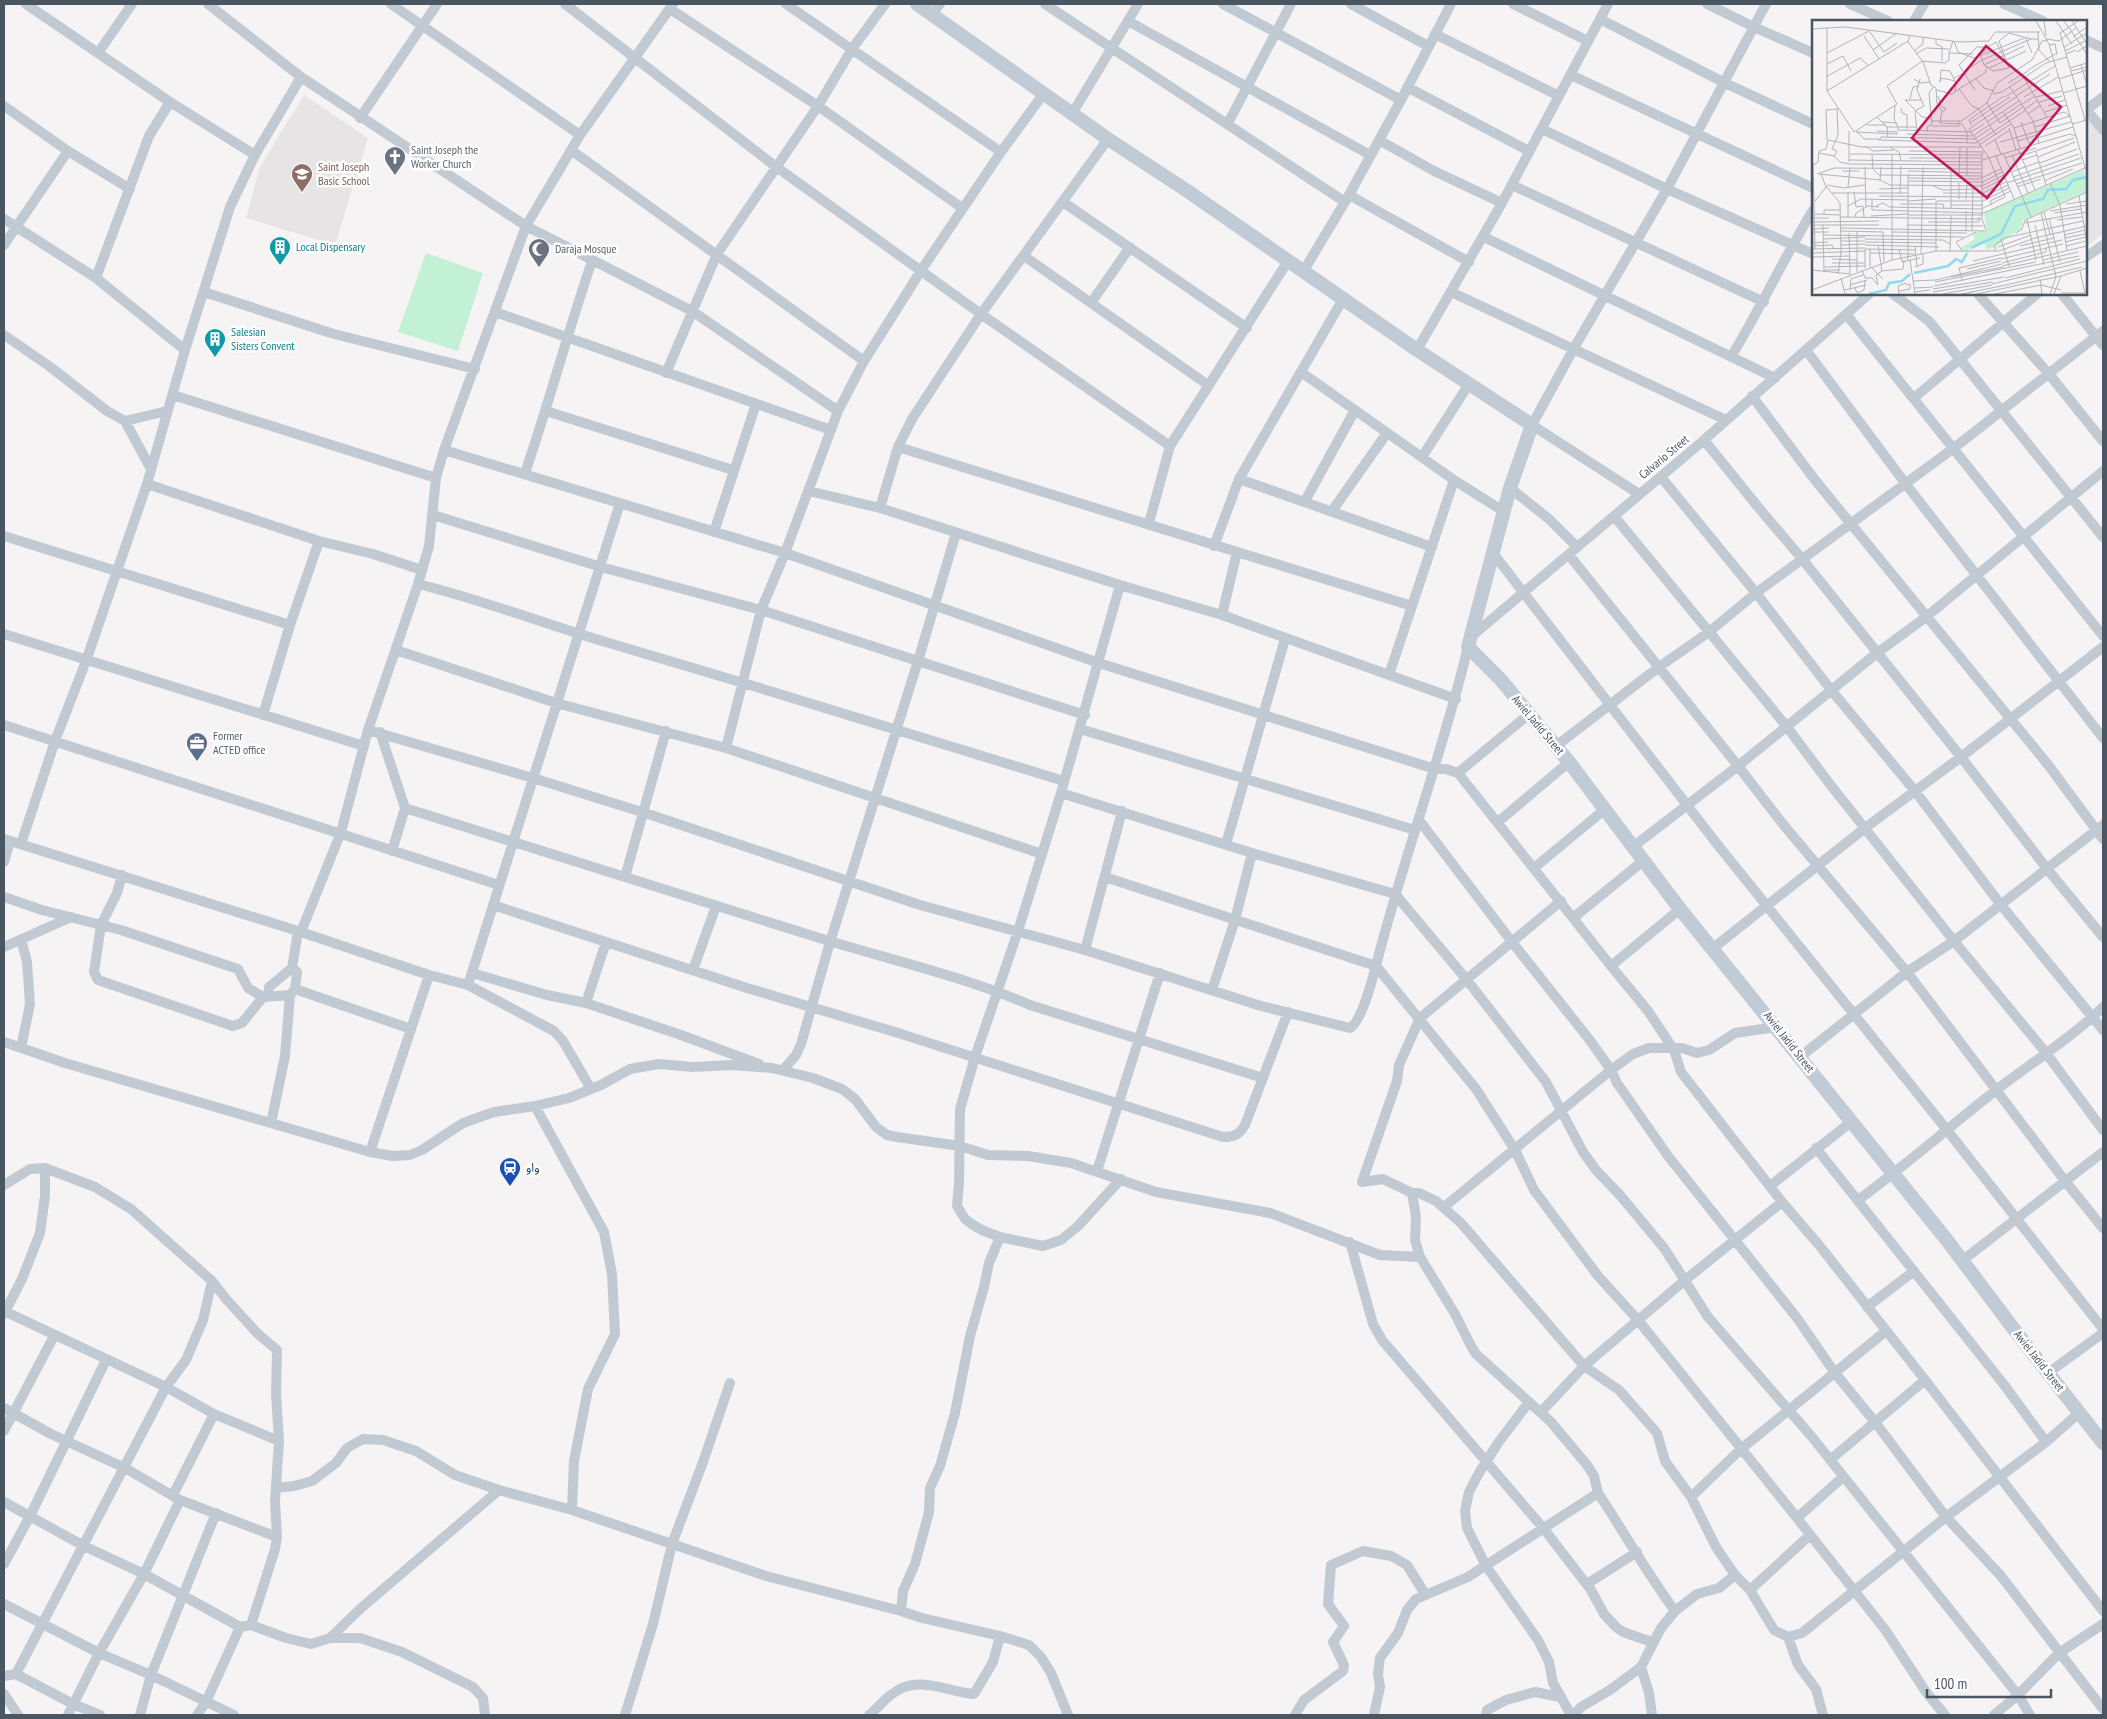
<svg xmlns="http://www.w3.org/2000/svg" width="2107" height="1719" viewBox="0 0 2107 1719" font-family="'PT Sans Narrow','Noto Sans Arabic',sans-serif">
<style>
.education{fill:#e6e4e5}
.garden{fill:#c3f1d5}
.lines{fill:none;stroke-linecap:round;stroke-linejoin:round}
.street{stroke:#c1cad2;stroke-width:10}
.secondary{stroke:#c1cbd6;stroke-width:14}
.labels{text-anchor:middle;stroke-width:5;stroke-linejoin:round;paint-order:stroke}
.worship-label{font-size:12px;fill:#5b616d;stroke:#fff;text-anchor:start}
.education-label{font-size:12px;fill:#785e54;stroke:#fff;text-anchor:start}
.culture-label{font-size:12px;fill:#0d838f;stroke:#fff;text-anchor:start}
.street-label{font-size:12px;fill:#4a5661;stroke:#fff}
.service-label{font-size:12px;fill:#4e5e75;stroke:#fff;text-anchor:start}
.transit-label{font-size:12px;fill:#164399;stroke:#fff;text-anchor:start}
.inset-river{fill:none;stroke:#90daee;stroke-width:2.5}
.inset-road{fill:none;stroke:#b1b4b9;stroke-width:1}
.view{fill:#c2185b;fill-opacity:0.15;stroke:#c2185b;stroke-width:2.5}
.inset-edge{fill:none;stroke:#4a5661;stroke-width:2.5}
</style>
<rect width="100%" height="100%" fill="#f5f3f3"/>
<path class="education" d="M304,95L368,138L335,245L246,218L260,167Z
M2089,119L2103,136V234L2086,247V121Z"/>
<path class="garden" d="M426,253L483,273L458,351L398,332Z"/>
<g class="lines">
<path class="street" d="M26,4L170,102L255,155
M208,4L301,77L526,226L692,311L838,411
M391,4L580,135
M565,4L775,166L981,314L1170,446
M786,4L1001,152
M1045,4L1345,202
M1223,4L1401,100
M1351,4L1428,46
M1513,4L1588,41
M1707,4L1754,27L1813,53
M1850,4L1888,21
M2004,4L2043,21
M670,9L818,106L962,208
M932,14L940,4
M1600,19L1725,83L1813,124
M1128,21L1370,155
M1914,21L1924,4
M1435,34L1559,96
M2086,40L2103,48
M98,53L132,4
M1571,75L1813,188
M1407,87L1529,151
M4,106L68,151L130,189
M2086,109L2103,130
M2086,110L2103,97
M1072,114L1138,4
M360,118L437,4
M1228,123L1291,4
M1542,129L1667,189L1813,254
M1379,140L1434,171L1502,203
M571,150L864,361
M1512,185L1764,302
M1349,195L1469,262
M1063,202L1247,328
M4,219L96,278L185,350
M1484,237L1775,378
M4,245L68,151
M1024,256L1208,385
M2086,257L2103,245
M1303,272L1349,195L1401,100L1451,4
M96,278L149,136L170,102
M204,292L334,334L475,369
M1451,292L1726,420
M1893,294L1929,321L2103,537
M1978,294L2049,374L2103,441
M2062,294L2103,345
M1091,303L1130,247
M495,312L831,430
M1846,314L2103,636
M4,335L49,366L107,411L125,421L151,469
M1417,350L1502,203L1608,4
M1806,350L1905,483L2103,738
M1731,357C1760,309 1784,258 1813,210
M1301,372L1454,480L1503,511
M666,373L717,254L818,106L852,49L885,4
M173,395L436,478
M1752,396L1815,480L2049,766L2103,839
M1914,398L2037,294
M546,411L733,470
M125,421L167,411
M1704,440L1758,507L1803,560L1961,757L2048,870L2103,937
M898,447L1412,606
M444,450L785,553L1099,663L1435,769H1446L1458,773L1611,966L1648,1011L1674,1050L1681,1072L1782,1202L1819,1245L1925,1380L2103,1611
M1422,457L1469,384
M525,473C549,403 568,331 592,261
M1661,477L1756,593L1832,691L1915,791L2001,905L2103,1030
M1239,479L1432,547
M147,484L319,541L373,554L422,570
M1510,488L1549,519L1577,547
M809,491L880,508L1120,585L1222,615L1456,699
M1639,494L1532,425L1574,348L1667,189L1766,4
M1305,501L1355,410
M880,508L898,447L912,419L981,314L1108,139
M1332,511L1387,433
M433,515L601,567L761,610L918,661L830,942L801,1044L796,1055L783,1070
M1614,516L1787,727L1829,783L1954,941L2046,1053L2103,1130
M1149,523L1170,446L1288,261
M714,532L756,404
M956,533L918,661L1085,715
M4,536L290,625
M1214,546L1239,479L1343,299
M1493,553L1717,844L1947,1130L2103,1329
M1569,555L1738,766L1782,823L1907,972L2065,1181L2103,1228
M418,584C483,600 545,624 609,643C761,688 913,734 1064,781
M1120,585L1061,793L1018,931L975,1057L960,1109L959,1183L957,1206L965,1219L973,1225L984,1231L1000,1237L1043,1246L1061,1240L1078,1226L1121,1179
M1222,615L1237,552
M4,634L364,746
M1472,636L1704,440L1869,294
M396,650L556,703L726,748L1042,854
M1389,675L1454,480
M263,715L290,625L319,541
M4,725L499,885
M1080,729L1415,830
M368,730L533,778L645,813L920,905L1085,950L1261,1006L1350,1028C1363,1020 1375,970 1379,954C1406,851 1443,751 1468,647
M380,732L405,808
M1556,746L1659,667L1709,632L1756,593L1954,448L2103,331
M726,748L761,610L785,553L838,411L864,361L922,269L1001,152L1044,93
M1458,773L1529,714
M1061,793L1252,853L1395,894L1467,980L1546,1082L1583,1152L1596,1170L1619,1194L1664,1248L1708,1317L1812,1437L2018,1695L2030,1715
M1419,820L1512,942L1589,1039L1611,1070L1617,1083L1668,1156L1797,1318L1835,1373L1875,1422L1946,1517L2001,1576L2103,1709
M1498,822L1569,762
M4,839L301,932L429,975L468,985L554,1031L563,1041L591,1089
M21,844L55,741L86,661L147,484L185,350L230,207L255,155L301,77
M1226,844L1285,639
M1634,846L1738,766L1877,653L1926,617L2103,471
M392,851L405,808C541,851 677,894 813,936C886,959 960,975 1030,1005L1263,1078
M4,862L10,841
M1534,868L1604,810
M122,875L117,893L101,925L94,972L98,980L233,1026L242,1023L263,997L290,995
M625,877L666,731
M1105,877L1376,966L1476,1089L1515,1150L1534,1190L1598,1276L1638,1320L1793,1513L1886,1631L1926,1692L1945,1715
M4,897L42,910L121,930L238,969L248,988L263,997
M493,905L747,988L895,1032L1223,1137C1234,1137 1239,1135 1245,1125L1288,1012
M1573,918L1643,861
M301,932L341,832L368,730L418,584L429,546L436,478L444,450L526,226L580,135L673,4
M4,947L71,917
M1712,949L1865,828L1961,757L2103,647
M1085,950L1122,811
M1611,966L1680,909
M693,970L716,906
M472,973L547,995L586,1003L606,942
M468,985L620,503
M295,989L411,1029
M1212,990L1235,920L1252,853
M268,996L269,987L292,968L298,931
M586,1003L681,1035L759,1064
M4,1042L65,1063L370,1152L393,1156L410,1155L422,1150L463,1123L494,1112L535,1106L569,1098L601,1085L630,1069L659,1064L693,1067L732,1065L772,1068L813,1078L842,1089L855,1099L876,1127L887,1135L897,1137L960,1146L988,1155L1028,1156L1071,1163L1156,1192L1270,1213L1380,1255L1420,1257
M21,1048L30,1004L27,962L21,939
M1800,1057L1907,972L1954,941L2103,825
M535,1106L604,1232L612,1274L615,1334L588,1389L574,1461L572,1510
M271,1123L285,1056L290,995L295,989L297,972L292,968
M1816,1148L2005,1386L2046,1442
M370,1152L429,975
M1097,1171L1160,973
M4,1185L30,1169L45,1168L95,1187L131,1209L212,1281L227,1300L257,1333L277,1350L276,1394L279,1441L275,1501L277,1537L275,1549L251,1625L240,1627L206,1702L197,1715
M1770,1186L1851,1122
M1412,1193H1419L1436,1201L1461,1223L1584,1366L1619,1390L1657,1433L1665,1461L1691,1497L1716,1547L1735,1575
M1858,1200C1905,1166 1949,1127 1995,1091C2031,1063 2070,1039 2103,1007
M1444,1207L1611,1070L1633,1054L1649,1048H1682L1697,1053L1709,1050L1735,1033L1776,1027
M1000,1237L989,1263L984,1287L970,1336L955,1413L940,1466L930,1488L929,1512L915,1564L903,1591L901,1611L922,1618L1000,1636L1029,1645L1041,1657L1051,1673L1068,1715
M1350,1242L1373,1324L1382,1340L1544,1529L1591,1590L1604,1614L1616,1627L1623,1632L1652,1642
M1963,1260L2103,1152
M1867,1307L1914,1271
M4,1311L166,1387L214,1414L279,1441
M4,1314L22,1279L40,1233L45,1196V1168
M2048,1373L2103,1333
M1529,1402L1498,1443L1479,1473L1469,1492L1465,1511L1467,1528L1486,1566L1538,1640L1549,1662L1553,1683L1571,1715
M4,1408L51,1434L125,1468L180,1500L277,1537
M1541,1412L1584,1366L1684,1281L1782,1202
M4,1431L54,1336
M1830,1460L1925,1380
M276,1488L294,1486L312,1481L336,1463L347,1448L363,1439L383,1440L416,1451L455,1475L499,1490L572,1510L766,1576L901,1611
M1598,1493C1624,1532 1647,1573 1675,1611
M173,1495L214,1414
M1691,1497L1741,1449L1886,1331
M4,1502L84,1546L144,1574L240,1627
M1797,1518L1843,1477
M4,1564L30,1516L106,1360
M1587,1584L1637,1552
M1750,1590L1810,1535
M4,1604L99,1653L151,1675L234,1715
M251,1625L286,1638L311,1644L330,1638H360L402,1652L473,1687L483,1698L485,1715
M1788,1637L1798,1665L1816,1689L1823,1715
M330,1638L360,1609L499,1490
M1641,1667L1649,1693L1652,1715
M16,1674L73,1704L100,1715
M4,1676L16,1674L166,1387L186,1360L203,1320L212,1281
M4,1694L18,1715
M68,1715L99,1653L144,1574L180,1500
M140,1715L151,1675L216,1513
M625,1715L653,1624L672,1544L703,1462L730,1383
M869,1715C878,1708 885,1698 895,1692C918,1675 949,1692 974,1694L993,1662L1000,1636
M1295,1715L1304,1700L1343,1671L1344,1665L1333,1642L1344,1626L1328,1604L1331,1565L1363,1551L1391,1556L1407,1565L1425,1594
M1374,1715L1380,1687L1378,1674L1380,1658L1398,1633L1407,1610L1416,1599L1468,1577L1598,1493L1594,1476L1587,1465L1551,1422L1476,1354L1471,1346L1455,1314L1420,1257L1415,1240L1416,1217L1412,1193L1383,1179L1362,1182L1397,1081L1399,1065L1420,1018L1561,901
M1486,1715L1487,1710L1506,1700L1535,1692L1560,1697
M1574,1715L1581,1707L1610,1690L1641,1667L1661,1628L1675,1611L1697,1594L1719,1588L1735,1575L1750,1590L1774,1630L1788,1637L1802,1633L1946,1517L2046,1442L2079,1413
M1994,1715L2018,1695L2059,1653L2103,1624"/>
<path class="secondary" d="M917,4L1108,139L1186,190L1417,350L1532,425L1510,488L1468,647L1501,680L1569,762L1680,909L1946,1239L2013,1328L2103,1443"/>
</g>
<defs>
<g id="church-pin" transform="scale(1.125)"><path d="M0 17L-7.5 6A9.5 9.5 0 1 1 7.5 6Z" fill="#6b7280" stroke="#fff"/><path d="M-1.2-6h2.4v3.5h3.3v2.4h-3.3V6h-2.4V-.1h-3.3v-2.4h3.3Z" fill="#fff"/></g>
<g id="university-pin" transform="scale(1.125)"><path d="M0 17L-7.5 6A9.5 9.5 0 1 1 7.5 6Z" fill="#8d6e63" stroke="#fff"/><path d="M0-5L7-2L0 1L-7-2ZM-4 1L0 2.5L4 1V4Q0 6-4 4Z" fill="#fff"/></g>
<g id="building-pin" transform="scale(1.125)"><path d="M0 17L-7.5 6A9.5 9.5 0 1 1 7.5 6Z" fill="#0f9aa8" stroke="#fff"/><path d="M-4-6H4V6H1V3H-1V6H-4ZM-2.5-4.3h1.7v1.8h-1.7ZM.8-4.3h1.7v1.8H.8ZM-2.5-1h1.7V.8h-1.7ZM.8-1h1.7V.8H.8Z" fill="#fff"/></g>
<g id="mosque-pin" transform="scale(1.125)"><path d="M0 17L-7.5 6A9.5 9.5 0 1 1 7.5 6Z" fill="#6b7280" stroke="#fff"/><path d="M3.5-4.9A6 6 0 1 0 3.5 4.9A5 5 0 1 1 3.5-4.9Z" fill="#fff"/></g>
<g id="office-pin" transform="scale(1.125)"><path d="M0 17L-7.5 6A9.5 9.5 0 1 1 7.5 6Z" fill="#5c6f8a" stroke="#fff"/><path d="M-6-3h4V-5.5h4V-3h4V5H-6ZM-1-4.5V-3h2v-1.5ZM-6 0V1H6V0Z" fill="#fff"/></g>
<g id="station-pin" transform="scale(1.125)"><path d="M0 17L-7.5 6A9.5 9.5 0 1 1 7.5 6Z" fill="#1a4fb4" stroke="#fff"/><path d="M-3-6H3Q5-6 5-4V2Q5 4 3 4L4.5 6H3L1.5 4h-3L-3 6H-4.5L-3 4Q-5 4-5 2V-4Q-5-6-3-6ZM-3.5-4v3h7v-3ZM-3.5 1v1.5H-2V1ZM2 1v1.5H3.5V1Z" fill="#fff"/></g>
</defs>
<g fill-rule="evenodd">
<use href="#church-pin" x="395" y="157"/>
<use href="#university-pin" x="302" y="174"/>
<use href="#building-pin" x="280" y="247"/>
<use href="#mosque-pin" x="539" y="249"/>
<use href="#building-pin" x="215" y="339"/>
<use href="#office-pin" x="197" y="743"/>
<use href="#station-pin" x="510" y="1168"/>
</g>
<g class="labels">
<g class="worship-label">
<text x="411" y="154">Saint Joseph the<tspan x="411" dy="14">Worker Church</tspan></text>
<text x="555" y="253">Daraja Mosque</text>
</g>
<g class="education-label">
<text x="318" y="171">Saint Joseph<tspan x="318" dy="14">Basic School</tspan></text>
</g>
<g class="culture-label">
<text x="296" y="251">Local Dispensary</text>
<text x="231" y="336">Salesian<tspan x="231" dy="14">Sisters Convent</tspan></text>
</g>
<g class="street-label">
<text transform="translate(1664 457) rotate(-40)" y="4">Calvario Street</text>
<text transform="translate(1538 725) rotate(50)" y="4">Awiel Jadid Street</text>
<text transform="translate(1789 1042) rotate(52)" y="4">Awiel Jadid Street</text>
<text transform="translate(2039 1361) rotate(52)" y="4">Awiel Jadid Street</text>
</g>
<g class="service-label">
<text x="213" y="740">Former<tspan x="213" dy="14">ACTED office</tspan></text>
</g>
<g class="transit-label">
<text x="526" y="1172">واو</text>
</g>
</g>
<g transform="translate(1812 20)">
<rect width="275" height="275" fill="#f5f3f3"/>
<path d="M271,150L275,157V171L211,200L209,209L181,228L175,230L172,222L158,227L156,233L148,228L163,219L160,213L175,210L172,193Z" fill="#c3f1d5"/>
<path class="inset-river" d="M159,228L189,214L203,186L231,179L236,170L254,169L261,160L275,157M102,253L136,246L144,239L150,242L155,233M57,274L74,270L77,263L90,261L98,254"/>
<path class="inset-road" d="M224,1L237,24L275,154M232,1L234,16M244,1L260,24M252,1L271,28L275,26M260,1L275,24M15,8L34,7L147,22L177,21L183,12H228M0,9L15,8V71L42,112L85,84L75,66L109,42M58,12L72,32L85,23M226,12L227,30L237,41M98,15L96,22L111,42L119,65L124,68L125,84L130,91L128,103L150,104L155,112V123M52,16L67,39M261,17L275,7M124,19V24L130,27V41M214,19L220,33M235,19L247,21L264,8M141,21L137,33L161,34M142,21L146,32L162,38L215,17M237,25L243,24L245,35M166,27H176L184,22L197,48M252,27L275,13M176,29L168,34L172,45L181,51L197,48M61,30L85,13M264,30L254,34L273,100M102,31L111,24V17M253,31L273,21M265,32L271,28L275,35M15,33L59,10M104,34L114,28L137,29M254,34L248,13L266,1M170,40L219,19H226M109,41L133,43L137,40V33M15,44L31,36L39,51M172,45L212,26M269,45L275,65M177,48L214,31M197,48L187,21L197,13L219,19M258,48L275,43M216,50L245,33M152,51L170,40M259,51L275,47M152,53L147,45L166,26M14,57L48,38L57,46M142,58L152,53L163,70M163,58L172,68L182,71M212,58L235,97M102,59L108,63L118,62M108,59L105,70L112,86M247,59L275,50M128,62L129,50L138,51L144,63L143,72M128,62L130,58L143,61M196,63L216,51M198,67L221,101L227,123M147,69L173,53L175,46M125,70L140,74L147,69L160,86L167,89L184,115M15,71L96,21M251,73L275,66M181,74L190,72L234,43L255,37M126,76L129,86L134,89L130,92M204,76L238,54M193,77L243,46M212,77L246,57M224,77L250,71M98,79L101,67L107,66M110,80H93L110,97L119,99M227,82L250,76M175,83L188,103L211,87M83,85L82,99L86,107H104M209,85L223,76M236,86L253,80M89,88L90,93L95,95V109M213,89L226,80M191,92L202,108L208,129M233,92L255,85M216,94L229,85M65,97L75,107L76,118M120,101H148M70,102L85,103M175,102L207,81M209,102L218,126M158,103L198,77M145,104L175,83L185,63L220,40L230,21L235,20M260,104L275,100M55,105H74M159,105L157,100L192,76M178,105L209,84M120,106H148M74,107H86V110L159,112L172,104M223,107L258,96M197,108L204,130M202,108L252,92L258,96M37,111V142M65,111L86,112M44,112L86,114M45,112L52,119H67M105,112L103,91L112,86M115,112V107L120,104L117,73L122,66M95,114L161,116L177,105M226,118L261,107M163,119L179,108M15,120L14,90L25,89M67,120L164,123L214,90M183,120L189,134M67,121L69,117L164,119M206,121L225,115M188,122L259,102M167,125L199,104M53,126L61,131L82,130M173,126L198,110M78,127L87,132L89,141M206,129L223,170M97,131L172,132M224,132L234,165M7,133L22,136L28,142L37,144L170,145M170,133V199L174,210M191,133L219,197M38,134L170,135M60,134L61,149L67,155L170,156M200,135L216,173M184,136L202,179M209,136L262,118M22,137L25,131L20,129L26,115L25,88M226,137L263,122M97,138H170M193,138L224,128M37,140L170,142M170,140L258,114L264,116M210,140L225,135M228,143L265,129M53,147L54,187M69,147L68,160L78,165L170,166L192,155M30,151H47M96,151L170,153M199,152L227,142M5,154L22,148L170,149M7,154L68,160M147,156L148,127M155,156V128M201,157L267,134M96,158L167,159L189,149M96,161L171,162L190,152M232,161L261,149M195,163L269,138M238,163L248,185L255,231M204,164L270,143M15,165L32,168L53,165M14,166L28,183L29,232L26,254M121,166L131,170L164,169M36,167L38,148M205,167L229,159M67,169L96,168M171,169L193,158M36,172V197M42,172L44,187L51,186L52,197M20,173H96M131,173H171L194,162M88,174L89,146M67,176L171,177L196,165M267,176L275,223M60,179V190L172,193L275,147M147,179V163M154,179L155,163M3,181L14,167L9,154M96,181L124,179M88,184H131L132,189M254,184L275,181M139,185H171M180,185L178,181L199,171M36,186L49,179L96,180M64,186L71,183L79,188M78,187L169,189L193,177L177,138L157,109L204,77M139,189V147M238,191L275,185M232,192L238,214M229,193L244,257L238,274M242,193L269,189M3,194L28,195M12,194V190H28M96,195H171M59,196L96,194M29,197L170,199M43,197L44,193L56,186L67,187M0,198H17M237,198L248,242M215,199L224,240M245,200L270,197M0,202L67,201M116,202H167V197M213,203L275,192M0,205H67M11,205L12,252M95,205L171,206M223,205L232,245M29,208L173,211M0,209L17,208M160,210L161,165M29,211L71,212L72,242M154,211V191M0,212H17M80,212L155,213M37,213L38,253M204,213L210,209L213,200L275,172M11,215L152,217M252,215L273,210M253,218L273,214M11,219L53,217M53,219L131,220L138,224M189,219L197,246M29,221H53M53,222L124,223M253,222L274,217M0,223L16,222M29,225L53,224M53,225L127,227M0,226L20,225L22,229M103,226L105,246M208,226L242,218M254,226L274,221M186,227L219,215M0,229L53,228M3,229L1,145L6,142L7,131L14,129L16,120L50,127H169M53,229L104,230M53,229V248M58,229V246L71,259M87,229L90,242L108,238M124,231V181H171L197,168M183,231V225L192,218L271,201M138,232L139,196M151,232L144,222L164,212M0,233L53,231M58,233L103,234M109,234L111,147M0,237L38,236M20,239L45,240M189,239L251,224M80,240V135M98,240L103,274M231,240L266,232M96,241V154M161,241L250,220M20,243H53M190,243L234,232V228M190,246L275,226M12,247L53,246M103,247L111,244V234M155,249L189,241M0,250L39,254M12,250H28M50,250L53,258H60L66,265L64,255M69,251L91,249L92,240M268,251L273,273M45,252V212M64,255L70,251L66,225M139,257L191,247M29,258L33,274M193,258L268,239M228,259L230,274M150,260L147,248L189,238M101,261L124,260L190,244M123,262L224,242M180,264L275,241M38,265L55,260M194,265L270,247M122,266L267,236M43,268L45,273L52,270L53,260M102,268L121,267M121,269L192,257M0,270L80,240L124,231H187L223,218L275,206M33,270L54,265M38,270L39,259L51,255M87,271L98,269V264L94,265M103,272L118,270M121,272L181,262M249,273H275M87,274L86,266L94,263M131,274L180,265M150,274L194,265M165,274L249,256M183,274L229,265L249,270M202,274H235M242,274L249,256L275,248"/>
<path class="view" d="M174,26L249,87L175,178L100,118Z"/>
<rect width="275" height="275" class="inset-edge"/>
</g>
<rect width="2107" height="1719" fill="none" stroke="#4a5661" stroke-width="10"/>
<path d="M1927 1689v8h124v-8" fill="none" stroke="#4a5661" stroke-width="2.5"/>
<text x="1934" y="1689" font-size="15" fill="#4a5661" stroke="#ffffff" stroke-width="4" paint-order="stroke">100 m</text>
</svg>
